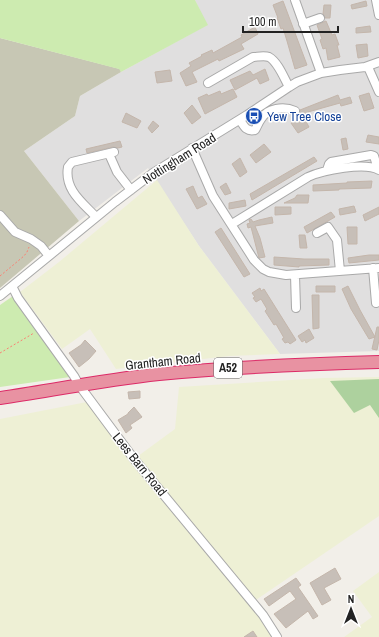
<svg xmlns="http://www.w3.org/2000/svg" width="379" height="637" viewBox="0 0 379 637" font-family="'Archivo Narrow',sans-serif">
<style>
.residential{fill:#e0dfdf}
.construction{fill:#c7c7b4}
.farmland{fill:#eef0d5}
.grass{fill:#cdebb0}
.forest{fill:#add19e}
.building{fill:#c7bfb8;stroke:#c4b6ab}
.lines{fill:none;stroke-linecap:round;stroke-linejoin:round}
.minor-casing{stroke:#a9a9a9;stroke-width:10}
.highway-casing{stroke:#dc2a67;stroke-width:14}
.path{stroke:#fa8072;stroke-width:1;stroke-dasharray:2 2;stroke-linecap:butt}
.minor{stroke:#fff;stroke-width:8}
.highway{stroke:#e892a2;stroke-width:12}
.labels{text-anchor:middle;stroke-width:3;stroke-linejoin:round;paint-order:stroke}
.shield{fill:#fff;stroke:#646464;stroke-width:1}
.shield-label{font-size:12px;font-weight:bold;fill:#222}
.transit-label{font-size:13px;fill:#164399;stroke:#fff;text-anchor:start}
.street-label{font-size:13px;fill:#222;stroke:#fff}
</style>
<rect width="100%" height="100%" fill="#f2efe9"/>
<path class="residential" d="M195,0H379V351L280,354L199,246L148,168L79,221L24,151L75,116L80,96L121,72L207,25Z"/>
<path class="construction" d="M0,38L120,69L121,72L80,96L75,116L24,151L79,221L0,288Z"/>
<path class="farmland" d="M157,180L199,246L280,354L229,356L116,369L90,329L62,349L20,292L59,262Z
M379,377V516L253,602L277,637H0V419L92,401L134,459L175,429L179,387L324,378Z
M379,572V637H344L372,617L353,591Z"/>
<path class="grass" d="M0,0H195L208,25L121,72L119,69L0,38Z
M13,296L70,377L0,387V305Z"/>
<path class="forest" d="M379,379V418L370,405L354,413L330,381Z"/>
<path class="building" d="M283,1L307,65L295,69L287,41L283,28L281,29L277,18H278L273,5Z
M366,1L367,6L352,9L351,5Z
M324,5H331L330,18H325L323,14Z
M326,21L332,35L335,34L339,45H337L340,57L328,60L326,48L323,49L320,40L322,39L317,25Z
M370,26L371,32L356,33V28Z
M255,27L258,34L241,44L244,49L219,61L218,59L192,72L197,82L186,86L180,73L191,66L189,63L202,56L201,55L212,50L213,53L242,37L241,35Z
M367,44L368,56L358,58L356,45Z
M265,69L269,80L260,84L257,78L235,90L230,80L250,71L253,75Z
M170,70L172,81L157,83L155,72Z
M233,89L237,97L205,114L198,98L207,94L208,96L220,91L221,94Z
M369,93L374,108L364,111L359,96Z
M338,95L340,100L350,97L352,103L341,106L340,103L308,112L309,114L304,115L303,114L299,115L300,110Z
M192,105L201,117L192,124L184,113Z
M126,113L141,121L137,128L122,122Z
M303,116L309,127L298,133L291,123Z
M153,121L159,126L152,133L148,128Z
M368,135L379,137V144L366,142Z
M346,138L348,149L343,150L341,139Z
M120,141L122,147L118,148L113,147L87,153L86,149Z
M264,144L271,152L256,163L250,155Z
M314,157L317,161L252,200L250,194Z
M240,158L247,172L240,177L232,164Z
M372,181L371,188L339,189V190L313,191V185L347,183V182Z
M226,183L231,193L225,195L220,187Z
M193,186L198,198L202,196L207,204L197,209L186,189Z
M297,195H309L308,203H284L295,198Z
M245,200L246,206L229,209V203Z
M354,206L356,212L340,215L339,209Z
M275,207H291V214L275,215Z
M379,207V214L365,221L363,215Z
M331,212L335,217L307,233L304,227Z
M272,217L273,223L255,226L260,238L265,257L259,258L251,227L248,228L247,224L250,223L249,220L251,219L253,222L259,220Z
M347,227H357V244H348Z
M221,228L250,274L244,277L215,232Z
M299,235H305L307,248H300Z
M369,255H379V260L349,263L348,258Z
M274,257L304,259H329V265L299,266V267L274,265Z
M316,286H335V292H316Z
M348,286L360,310L375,337L369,339L351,309L342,289Z
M260,288L261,291L264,289L296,340L290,344L288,342L285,343L282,339L284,338L276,324L274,325L265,311L267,309L261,299L256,302L253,298L255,297L252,293Z
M312,295H319V328L313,329Z
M377,327H379V340L377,350L372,349Z
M309,329L314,338L306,343L305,340L302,342L298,336Z
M85,340L96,351L89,359L79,367L69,353L81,345Z
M140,391V398L129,399L128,392Z
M134,407L142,417L130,425L132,428L126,433L118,420L128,414V413Z
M335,568L341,579L324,588L331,600L322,605L310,583Z
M296,578L301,585L298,587L318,616L313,619L308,611L286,628L274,614L296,599L290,591L269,606L264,599Z
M253,631L257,637H244Z"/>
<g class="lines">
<g class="minor-casing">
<path id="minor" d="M295,0L321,73
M376,0L379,15
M303,24L320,18
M368,67L379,92
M208,83L253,57C257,57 264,55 269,57C278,62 284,78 289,87
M240,120C244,126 246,132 255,130C257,127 258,123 261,119C267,108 284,106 295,111
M192,148L213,196L254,260L263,269L269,272L286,275L379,268
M109,154L117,172L131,190
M327,170L329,164L331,162L371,155L374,156L378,169
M0,215L15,232L31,239L41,246L49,256
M96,217C83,203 64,190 68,167L72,162L114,152
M232,224L308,177C323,170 365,162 379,170
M317,233L328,227L337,240L340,271
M373,268L376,303
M295,275L296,308
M12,286L18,298L74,376L79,385L134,459L263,615L277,637
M0,296L115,202L153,173L247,115L289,87L297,82L321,73L340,70L365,67L379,62"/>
</g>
<g class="highway-casing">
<path id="highway" d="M0,398C53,390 105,380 159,374C232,367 305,364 379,362"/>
</g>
<path class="path" d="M0,276L24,256L27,252L29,247
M0,353L34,333"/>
<use href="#minor" class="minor"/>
<use href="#highway" class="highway"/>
</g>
<defs>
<g id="bus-disc" transform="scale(0.9)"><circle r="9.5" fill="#1a4fb4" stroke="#fff"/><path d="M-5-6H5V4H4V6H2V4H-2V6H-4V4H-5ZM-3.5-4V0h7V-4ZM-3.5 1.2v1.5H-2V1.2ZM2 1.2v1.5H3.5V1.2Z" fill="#fff"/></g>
</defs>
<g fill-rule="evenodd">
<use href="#bus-disc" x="254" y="116"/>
</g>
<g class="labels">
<rect class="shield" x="214" y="358" width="28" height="20" rx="3"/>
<g class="shield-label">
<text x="228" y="372">A52</text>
</g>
<g class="transit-label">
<text x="267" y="121">Yew Tree Close</text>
</g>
<g class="street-label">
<text transform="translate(179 158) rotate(-32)" y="5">Nottingham Road</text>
<text transform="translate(163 361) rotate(-6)" y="5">Grantham Road</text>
<text transform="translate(140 464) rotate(51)" y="5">Lees Barn Road</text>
</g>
</g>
<g transform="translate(351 609)" stroke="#ffffff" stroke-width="3" paint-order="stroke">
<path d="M0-3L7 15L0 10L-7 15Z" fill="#222222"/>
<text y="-6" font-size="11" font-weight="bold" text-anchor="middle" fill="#222222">N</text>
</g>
<path d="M243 26v6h95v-6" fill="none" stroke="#222222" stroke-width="2"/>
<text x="249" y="26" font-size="12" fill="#222222" stroke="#ffffff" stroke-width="3" paint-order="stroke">100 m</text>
</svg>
